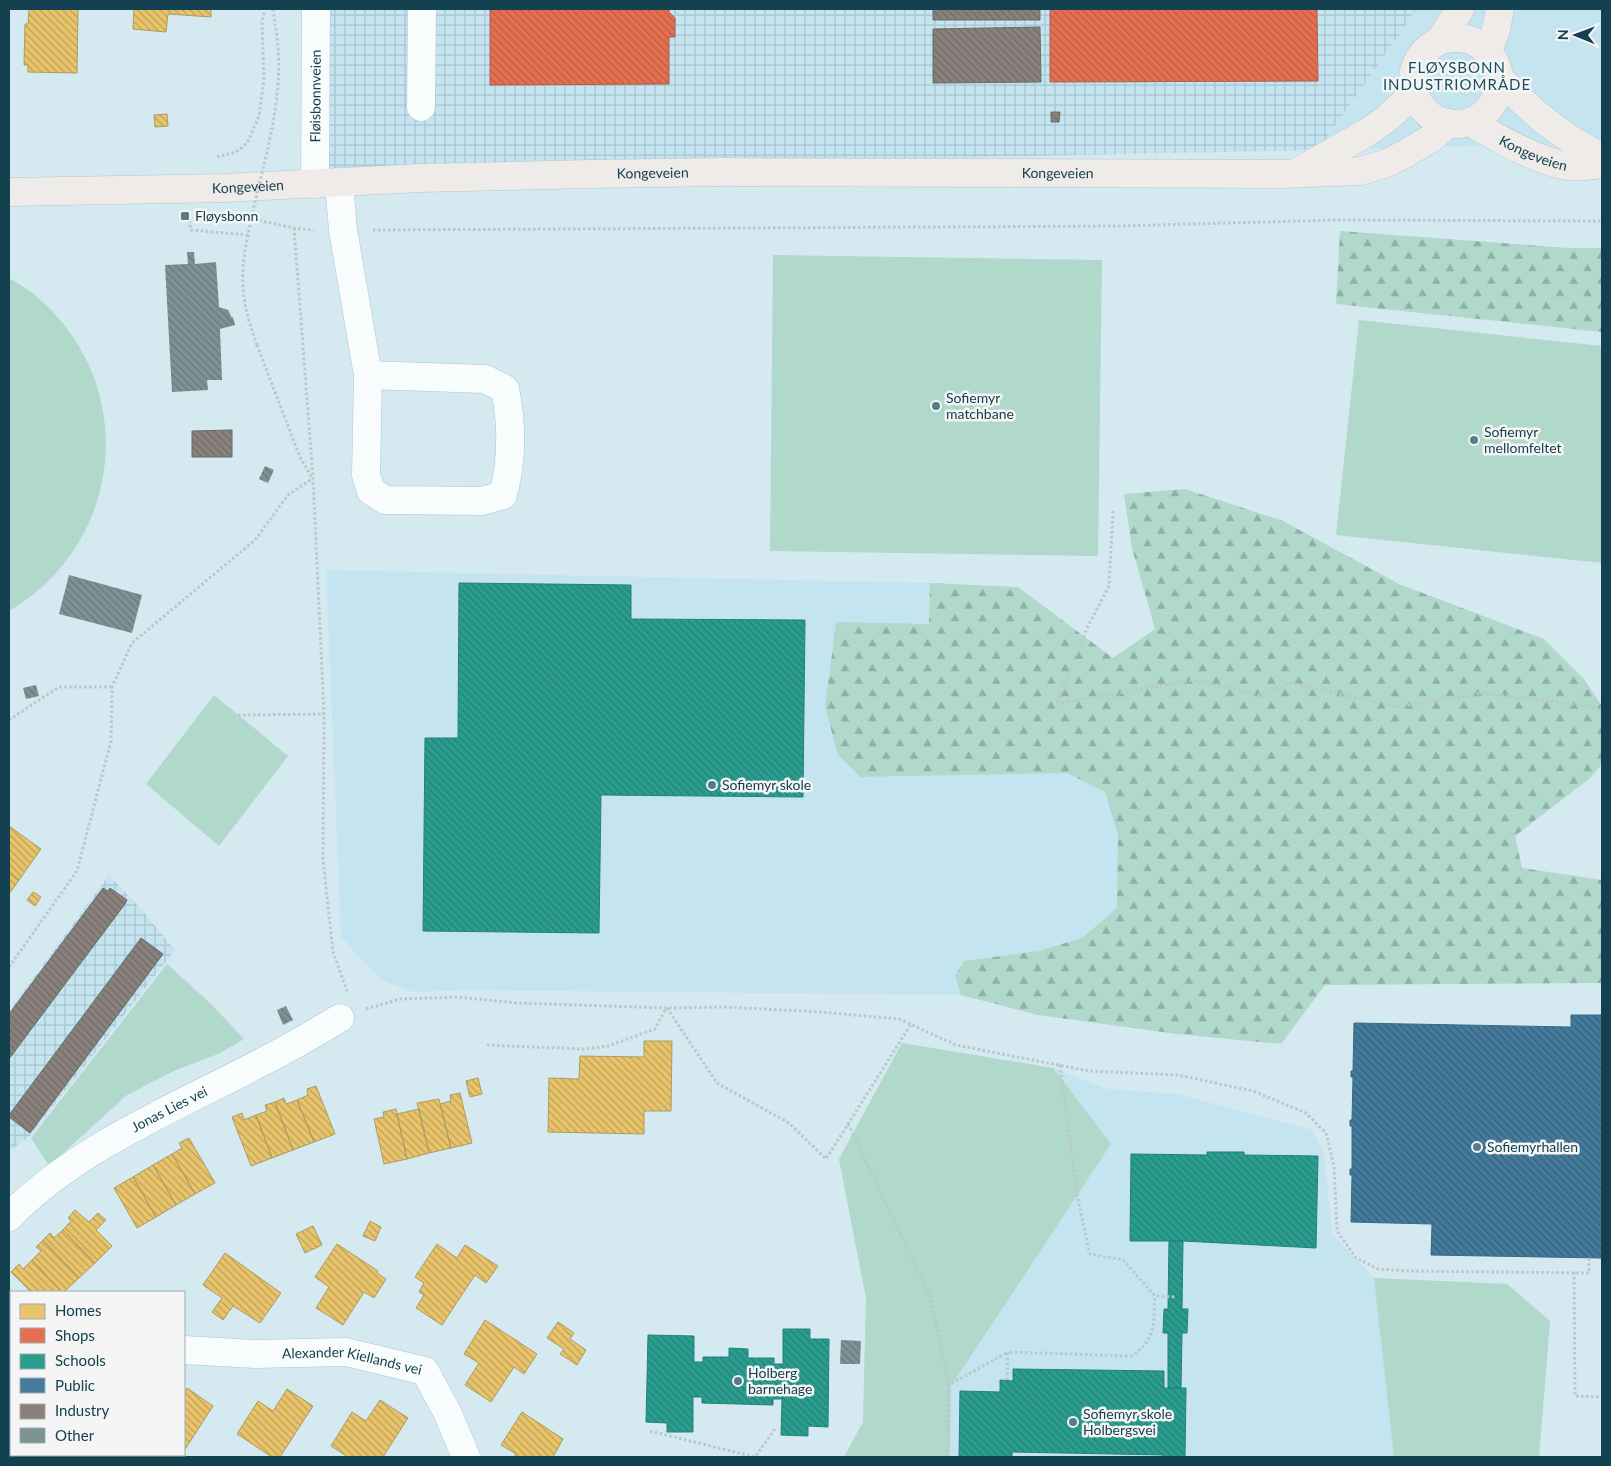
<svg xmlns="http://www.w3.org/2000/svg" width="1611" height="1466" viewBox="0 0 1611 1466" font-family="Lato,sans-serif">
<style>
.built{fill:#c4e4f0}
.industrial{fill:url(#industrial-grid)}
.forest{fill:url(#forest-firs)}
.park{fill:#b0d8cb}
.homes{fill:url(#homes-back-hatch);stroke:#a99d62}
.shops{fill:url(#shops-back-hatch);stroke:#a76150}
.schools{fill:url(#schools-back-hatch);stroke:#23817c}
.public{fill:url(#public-back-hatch);stroke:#366a86}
.industry{fill:url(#industry-back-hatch);stroke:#666e6e}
.building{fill:url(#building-back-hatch)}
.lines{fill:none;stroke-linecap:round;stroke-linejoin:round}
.minor-casing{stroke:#aac7d1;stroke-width:29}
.major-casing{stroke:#b4c6cc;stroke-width:29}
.path{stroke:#bac7cb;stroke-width:3;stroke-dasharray:2.5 2.5;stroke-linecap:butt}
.minor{stroke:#f9fcfd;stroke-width:28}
.major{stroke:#eeebe9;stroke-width:28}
.path-bridge{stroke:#bac7cb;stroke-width:3;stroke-dasharray:2.5 2.5;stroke-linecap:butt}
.poi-dot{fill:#577c87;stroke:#f5f5f5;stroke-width:2}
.labels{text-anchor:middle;stroke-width:5;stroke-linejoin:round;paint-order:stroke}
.street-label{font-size:14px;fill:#13414f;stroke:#f5f5f5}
.poi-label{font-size:14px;fill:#13414f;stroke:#f5f5f5;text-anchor:start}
.neighbourhood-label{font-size:15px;letter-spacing:1px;fill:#155061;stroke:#f5f5f5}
</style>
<defs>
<pattern id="industrial-grid" width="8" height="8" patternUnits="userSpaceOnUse" patternTransform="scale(1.25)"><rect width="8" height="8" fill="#c4e4f0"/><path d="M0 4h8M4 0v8" fill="none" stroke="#a8c5d0"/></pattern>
<pattern id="forest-firs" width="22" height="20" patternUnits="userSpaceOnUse" patternTransform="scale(1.25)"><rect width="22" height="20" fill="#b0d8cb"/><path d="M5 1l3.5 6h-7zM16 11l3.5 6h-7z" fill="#8eb1a7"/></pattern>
<pattern id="homes-back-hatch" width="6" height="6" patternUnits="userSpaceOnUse" patternTransform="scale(1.25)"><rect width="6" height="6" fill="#e9c46a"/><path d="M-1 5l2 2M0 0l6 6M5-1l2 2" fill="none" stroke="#bca15a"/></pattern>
<pattern id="shops-back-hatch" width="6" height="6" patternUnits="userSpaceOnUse" patternTransform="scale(1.25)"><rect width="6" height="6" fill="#e76f51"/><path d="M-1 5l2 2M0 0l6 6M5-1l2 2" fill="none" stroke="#ba5d46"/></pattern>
<pattern id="schools-back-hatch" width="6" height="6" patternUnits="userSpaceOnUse" patternTransform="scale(1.25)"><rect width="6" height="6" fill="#2a9d8f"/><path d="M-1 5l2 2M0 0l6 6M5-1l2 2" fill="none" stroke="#238277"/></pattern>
<pattern id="public-back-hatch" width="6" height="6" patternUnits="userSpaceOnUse" patternTransform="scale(1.25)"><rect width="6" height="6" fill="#457b9d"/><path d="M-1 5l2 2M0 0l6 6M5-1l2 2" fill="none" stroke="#35617c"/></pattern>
<pattern id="industry-back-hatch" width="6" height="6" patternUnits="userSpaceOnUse" patternTransform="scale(1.25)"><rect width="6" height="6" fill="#8a817c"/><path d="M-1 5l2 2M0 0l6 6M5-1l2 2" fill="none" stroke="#706b68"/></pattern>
<pattern id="building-back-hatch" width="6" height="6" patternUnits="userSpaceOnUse" patternTransform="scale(1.25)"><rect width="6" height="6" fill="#7c9295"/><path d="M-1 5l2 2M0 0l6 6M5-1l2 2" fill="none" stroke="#64797c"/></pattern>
</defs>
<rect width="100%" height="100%" fill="#d5e9f0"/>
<path class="built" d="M1417,9H1602V143L1318,150Z
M326,570L930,583L929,624L861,777L1067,773L1105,792L1118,835V908L1082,938L955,975L961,995L466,990L414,992L381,980L341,937Z
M902,1043L1053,1068L1107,1089L1177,1094L1312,1130L1324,1153L1332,1234L1374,1278L1507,1284L1550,1321L1539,1457H844L863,1422L866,1298L839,1159Z"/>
<path class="industrial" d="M311,9H1417L1318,150L306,171Z
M109,875L142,910L175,950L30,1136L11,1150L9,1147V1011Z"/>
<path class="forest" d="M1340,231L1569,248H1602V332L1336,304Z
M1185,489L1283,521L1399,584L1544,639L1584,679L1602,706V764L1589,779L1515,836L1522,868L1602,880V983L1325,985L1281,1044L1177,1034L1038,1015L961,995L955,975L964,961L1038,951L1082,938L1117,908L1118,835L1105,792L1067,773L861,777L838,755L825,707L836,622L929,624L930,583L1018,587L1113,658L1155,629L1132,548L1124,494Z"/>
<path class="park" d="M773,255L1102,260L1098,556L770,551Z
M9,278C33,291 55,311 71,334C136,427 107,554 9,611Z
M1359,320L1602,346V563L1336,535Z
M214,695L288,756L219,846L146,784Z
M167,964L210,1003L244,1039L218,1054L176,1070L127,1095L49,1166L31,1138Z
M902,1043L1053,1068L1111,1144L951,1386L950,1457H844L863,1422L866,1298L839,1159Z
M1374,1278L1507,1284L1550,1321L1539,1457H1394Z"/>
<path class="homes" d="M29,9H78L77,73L28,72V65H24L25,24H28Z
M134,9H211V17L168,14L166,32L133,29Z
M167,114L168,126L155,127L154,115Z
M9,826L41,849L19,880L9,872Z
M9,872L19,880L9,894Z
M33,892L41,897L35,906L27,900Z
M644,1041H672L671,1111H644V1134L548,1132L549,1078L579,1079L580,1056L644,1057Z
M478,1078L482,1094L470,1097L466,1081Z
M316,1086L335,1134L314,1142L297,1100L308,1095L307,1089Z
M460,1093L472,1143L451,1148L440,1104L451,1101L450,1095Z
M284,1098L286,1104L297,1100L314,1142L293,1150L275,1102Z
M439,1099L451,1148L429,1153L417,1103Z
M275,1102L293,1150L272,1158L256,1115L267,1111L265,1105Z
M396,1109L407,1159L384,1164L374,1119L384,1117L383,1112Z
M419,1109L429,1153L407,1159L397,1114Z
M242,1113L244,1120L256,1115L272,1158L251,1166L232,1117Z
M189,1138L215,1183L195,1194L172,1154L182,1148L179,1143Z
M172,1154L195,1194L176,1205L153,1165Z
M153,1165L176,1205L156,1217L133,1177Z
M133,1177L156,1217L137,1228L114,1188Z
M75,1210L89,1222L98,1213L106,1220L96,1230L112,1246L95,1263L63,1230L71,1221L68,1218Z
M370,1221L381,1227L375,1241L363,1236Z
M313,1226L322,1245L305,1253L296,1234Z
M63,1230L95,1263L79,1278L43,1240L50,1233L54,1238Z
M43,1240L79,1278L64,1292H62L32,1260L41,1251L36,1247Z
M337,1244L378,1271L377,1273L386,1279L374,1298L364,1292L343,1325L316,1308L329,1287L315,1277Z
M437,1244L457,1258L465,1245L498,1266L486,1283L475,1275L442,1325L416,1308L424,1295L419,1292L424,1283L415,1277Z
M225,1253L281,1293L260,1323L233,1306L223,1320L212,1312L222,1298L203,1285Z
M32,1260L62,1292H31L11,1272L19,1264L23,1269Z
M485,1320L537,1354L524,1374L514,1367L491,1402L465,1385L479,1363L464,1354Z
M558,1322L574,1333L570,1339L586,1350L577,1365L560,1354L564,1349L547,1338Z
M187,1388L213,1406L184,1451V1393Z
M287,1389L313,1406L280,1457H272L237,1434L258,1401L273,1411Z
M380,1400L408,1418L383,1457H348L331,1446L352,1412L366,1421Z
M522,1412L563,1439L553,1457H514L516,1454L501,1445Z"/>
<path class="shops" d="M492,9H669V12L675,18V37H669V84L490,85V10Z
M1050,9H1317L1318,81L1050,82Z"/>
<path class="schools" d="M459,583L631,585V619L805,620L803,797L601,795L599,933L423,931L425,738H458Z
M1207,1152H1244V1155L1318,1156L1316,1248L1183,1241H1130L1131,1154L1207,1155Z
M1169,1241H1183L1182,1309H1188L1187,1333H1182L1181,1388H1168V1333H1163L1164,1309H1168Z
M783,1329H810V1339H829L828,1427L808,1426V1436L781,1435L782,1399H773V1405L702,1403V1397H693V1432H667V1423L646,1422L648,1335L694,1336V1362H703V1357H729V1348L748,1349V1358H774V1364H783Z
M1013,1369L1164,1371V1388H1186L1185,1457H1163V1455L1012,1452V1457H959L960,1391L1000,1392V1380L1013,1381Z"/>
<path class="public" d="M1571,1015H1602V1258L1431,1255L1432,1224L1351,1222L1352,1175H1350V1169H1352V1126H1350V1120H1352L1353,1077H1351V1071H1353L1354,1023L1571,1027Z"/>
<path class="industry" d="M933,9H1040V20H933Z
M1040,27L1041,82L933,83V29Z
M1051,112H1060L1059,122H1051Z
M232,430V457H192V431Z
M103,888L108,891L110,888L127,900L125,904L9,1059V1014Z
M141,938L163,954L30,1133L9,1117V1115Z"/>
<path class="building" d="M187,252H194L195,264L216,262L219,307L228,310L232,318L233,317L235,325L220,329L222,380H207L208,390L172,392L165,265L188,264Z
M265,466L274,470L268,483L259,479Z
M69,575L142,595L132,633L59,614Z
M36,685L39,696L26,699L23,688Z
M286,1006L293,1020L283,1025L277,1010Z
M841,1340L861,1341L860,1364H840Z"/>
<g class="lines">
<g class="minor-casing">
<g id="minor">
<path d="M421,107L422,9"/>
<path d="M339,183L343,230L368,375L366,475L371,491L385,500L482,501L503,495C512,461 512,423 505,389L485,379L368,375"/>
<path id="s1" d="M315,184L316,9"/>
<path id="s2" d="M9,1217C77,1147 179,1106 264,1061C290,1048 315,1033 340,1018"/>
<path id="s3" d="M184,1350L255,1354L346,1352L425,1371L448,1414L466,1457"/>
<path d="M9,1353H11"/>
</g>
</g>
<g class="major-casing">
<g id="major">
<circle cx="1456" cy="81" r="43"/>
<path d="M1440,40L1460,9"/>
<path d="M1488,51L1496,30L1500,9"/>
<path d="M1500,79C1534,114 1559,135 1602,157"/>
<path id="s4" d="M1470,122C1500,139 1532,159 1567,166C1578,168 1591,165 1602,164"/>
<path d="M1301,170L1368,132L1386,119L1415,93"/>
<path id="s5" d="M9,192L224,188L420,178L590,174L722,172L1284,174L1361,171L1387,163L1405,154L1430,139L1449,123"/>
</g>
</g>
<path class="path" d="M273,9L275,24
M217,157L236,152L243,147L248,141L259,116L264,80L262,22L265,9
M229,219L261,221L294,228L314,230
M189,220L191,230L248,235
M294,228L313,478L324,714L323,859L333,952L347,991
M373,230L1119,226L1336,220L1602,221
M257,345L300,457L312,478
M1113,511L1109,586L1088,626L1056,704L1193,680L1259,695L1290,683L1397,707L1483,693L1602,708
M238,715L324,714
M9,720L59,687H112
M9,967L77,871L111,741L112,687L132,643L255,540L288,495L312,479
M667,1008L717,1083L789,1123L826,1159L911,1024
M366,1009L400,999L458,997L516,1003L667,1008L726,1007L821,1012L899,1019L956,1045L1089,1071L1178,1075L1253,1091L1306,1113L1326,1133L1334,1166L1337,1231L1356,1258L1378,1269L1409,1271L1589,1273V1258
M487,1045L582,1049L595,1048L608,1046L655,1029L666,1008
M1060,1065L1077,1195L1090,1254L1123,1260L1155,1296L1176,1297
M848,1124L930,1296L949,1385
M1574,1272L1575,1396L1602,1397
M1007,1380L1008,1352L1131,1356C1157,1340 1153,1324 1155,1296
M650,1431L755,1457L775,1429
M947,1457L949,1385L1008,1352"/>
<use href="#minor" class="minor"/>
<use href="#major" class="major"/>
<path class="path-bridge" d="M257,345C250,326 244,307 243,286C241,261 248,236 253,211C267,149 287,88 275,24"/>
</g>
<g class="poi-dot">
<rect x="180" y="211" width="10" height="10" rx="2.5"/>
<circle cx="936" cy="406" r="5"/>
<circle cx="1474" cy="440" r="5"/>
<circle cx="712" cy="785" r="5"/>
<circle cx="1477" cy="1147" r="5"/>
<circle cx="738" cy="1381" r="5"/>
<circle cx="1073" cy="1422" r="5"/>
</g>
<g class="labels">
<g class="street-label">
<text dy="5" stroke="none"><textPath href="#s1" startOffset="88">Fløisbonnveien</textPath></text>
<text dy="5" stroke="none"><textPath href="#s4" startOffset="71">Kongeveien</textPath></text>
<text dy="5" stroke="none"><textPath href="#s5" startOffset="644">Kongeveien</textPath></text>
<text dy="5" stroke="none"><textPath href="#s5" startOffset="1049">Kongeveien</textPath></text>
<text dy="5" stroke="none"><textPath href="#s5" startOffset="239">Kongeveien</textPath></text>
<text dy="5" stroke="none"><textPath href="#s2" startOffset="194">Jonas Lies vei</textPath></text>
<text dy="5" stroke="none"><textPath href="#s3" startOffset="169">Alexander Kiellands vei</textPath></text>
</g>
<g class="poi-label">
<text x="195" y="221">Fløysbonn</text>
<text x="946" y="403">Sofiemyr<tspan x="946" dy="16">matchbane</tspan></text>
<text x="1484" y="437">Sofiemyr<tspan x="1484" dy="16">mellomfeltet</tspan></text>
<text x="722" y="790">Sofiemyr skole</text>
<text x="1487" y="1152">Sofiemyrhallen</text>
<text x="748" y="1378">Holberg<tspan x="748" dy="16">barnehage</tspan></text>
<text x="1083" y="1419">Sofiemyr skole<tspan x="1083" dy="16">Holbergsvei</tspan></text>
</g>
<g class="neighbourhood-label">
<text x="1457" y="73">FLØYSBONN<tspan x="1457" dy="17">INDUSTRIOMRÅDE</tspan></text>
</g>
</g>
<rect width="1611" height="1466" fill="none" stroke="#13414f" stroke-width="20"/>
<rect x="10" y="1291" width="175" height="165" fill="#f5f5f5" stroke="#9badb3"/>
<rect x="20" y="1304" width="25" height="15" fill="#e9c46a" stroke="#9badb3"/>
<text x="55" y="1316" font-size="15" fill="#13414f">Homes</text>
<rect x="20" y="1328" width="25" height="15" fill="#e76f51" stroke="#9badb3"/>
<text x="55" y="1341" font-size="15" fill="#13414f">Shops</text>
<rect x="20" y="1354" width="25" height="15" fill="#2a9d8f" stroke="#9badb3"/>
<text x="55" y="1366" font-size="15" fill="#13414f">Schools</text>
<rect x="20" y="1378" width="25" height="15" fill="#457b9d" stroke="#9badb3"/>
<text x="55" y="1391" font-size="15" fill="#13414f">Public</text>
<rect x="20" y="1404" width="25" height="15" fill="#8a817c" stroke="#9badb3"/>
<text x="55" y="1416" font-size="15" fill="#13414f">Industry</text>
<rect x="20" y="1428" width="25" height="15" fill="#7c9295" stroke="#9badb3"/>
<text x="55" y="1441" font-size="15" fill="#13414f">Other</text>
<g transform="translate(1576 35) rotate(271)" stroke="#f5f5f5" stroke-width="4" paint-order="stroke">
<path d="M0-4L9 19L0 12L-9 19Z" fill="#13414f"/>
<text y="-8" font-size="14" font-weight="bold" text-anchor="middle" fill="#13414f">N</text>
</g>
</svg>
